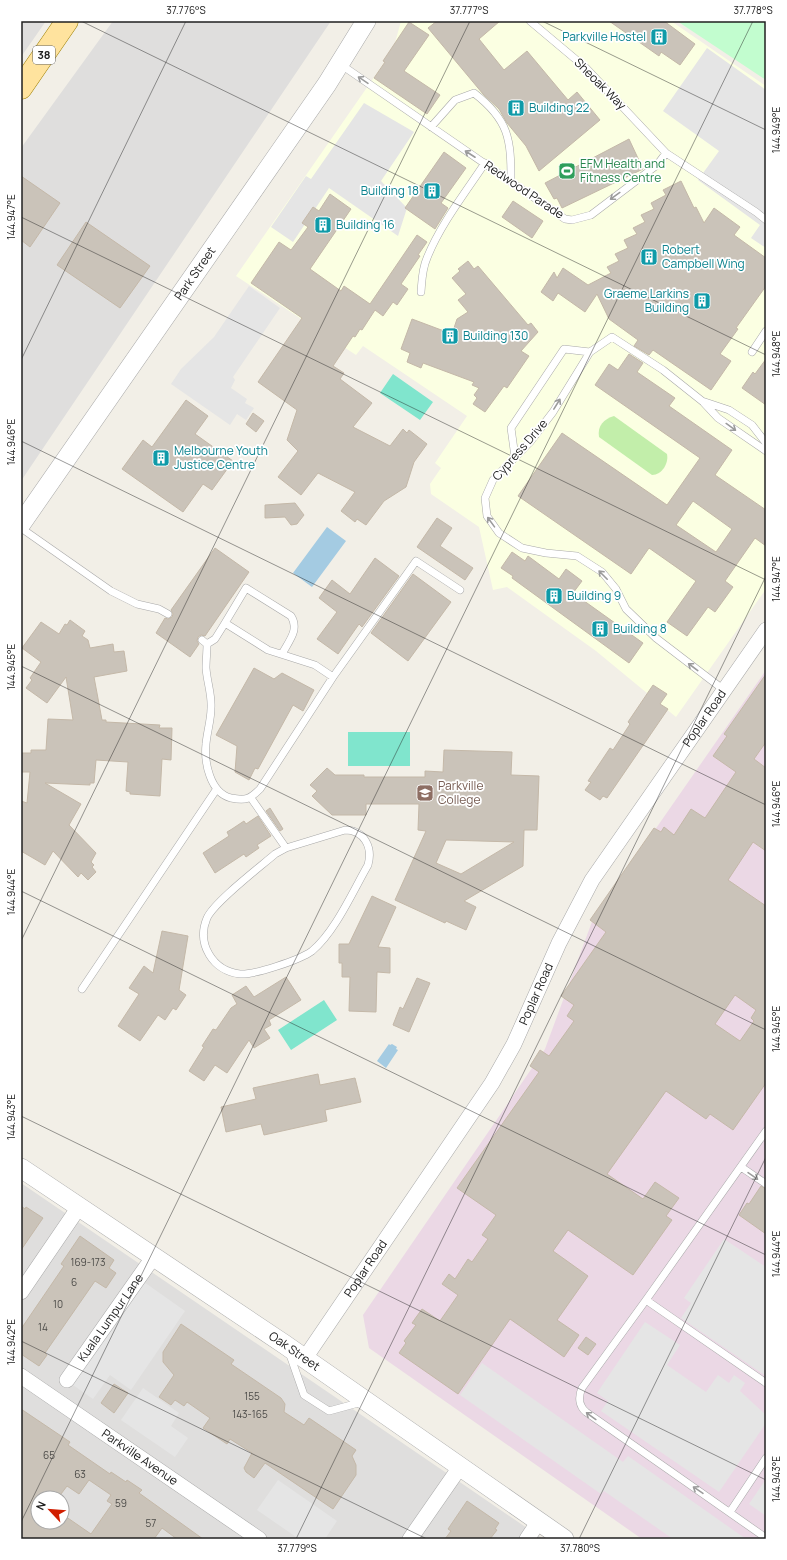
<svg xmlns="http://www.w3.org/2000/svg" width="787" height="1560" viewBox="0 0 787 1560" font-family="Manrope,sans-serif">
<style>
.residential{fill:#dfdedd;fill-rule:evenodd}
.industrial{fill:#ebd8e5}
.education{fill:#fbffe2}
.grass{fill:#c2eeaa}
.park{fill:#c2fdcf}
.pitch{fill:#80e5cd}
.parking{fill:#e5e5e5}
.water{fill:#a4cbe2}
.building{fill:#cac3b9;stroke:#c4b8a8;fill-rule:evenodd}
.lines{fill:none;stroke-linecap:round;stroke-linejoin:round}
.service-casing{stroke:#a8a8a8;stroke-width:8}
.minor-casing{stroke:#a8a8a8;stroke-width:16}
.tertiary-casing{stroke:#a8a8a8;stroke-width:20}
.primary-casing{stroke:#9d7f00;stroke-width:23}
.service{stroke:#fff;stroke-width:7}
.minor{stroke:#fff;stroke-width:15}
.tertiary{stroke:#fff;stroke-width:19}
.primary{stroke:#ffe39e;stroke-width:22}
.oneway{stroke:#9b9b9b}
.ticks{fill:none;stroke:#212121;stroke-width:1;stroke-opacity:0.45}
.labels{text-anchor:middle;stroke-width:3.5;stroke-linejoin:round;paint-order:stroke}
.number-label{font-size:10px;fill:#4b4a47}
.shield{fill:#fff;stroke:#646464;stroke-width:1}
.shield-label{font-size:11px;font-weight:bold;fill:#212121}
.culture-label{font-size:12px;fill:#0d838f;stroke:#fff;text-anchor:start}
.street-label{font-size:12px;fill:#212121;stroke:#fff}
.leisure-label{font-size:12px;fill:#27864d;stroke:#fff;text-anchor:start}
.education-label{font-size:12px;fill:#785e54;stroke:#fff;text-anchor:start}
.neatline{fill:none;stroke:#212121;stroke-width:1.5}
.ticks-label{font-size:10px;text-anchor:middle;fill:#212121}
</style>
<rect width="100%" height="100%" fill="#f2efe7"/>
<path class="residential" d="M21,21H46L21,57Z
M113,21H331L21,481V148Z
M21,1183L467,1487L543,1539H21ZM38,1498H62V1522H38Z"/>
<path class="industrial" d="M766,670V1539H642L369,1348L363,1315L545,1049L593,919Z"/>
<path class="education" d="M401,21H671L766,86V589L676,717L596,651L507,587L493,590L479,527L431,494L430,484L441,468L435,463L467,416L363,346L356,355L236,276L393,50Z"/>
<path class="grass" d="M614,416L667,454C669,463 662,475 652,475L599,437C597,426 604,419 614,416Z"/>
<path class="park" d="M677,21H766V80Z"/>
<path class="pitch" d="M393,374L433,402L420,420L380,393Z
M348,732H410V766H348Z
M324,1000L337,1020L291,1050L278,1030Z"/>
<path class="parking" d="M707,48L766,90V248L751,238L760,225L698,180L719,151L663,111Z
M364,103L414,132L381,181L407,208L398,236L329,188L293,242L271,227L306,176L311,179Z
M249,286L280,308L233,377L235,380L231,388L247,399L245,403L254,408L246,420L237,414L230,425L171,384L181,369L214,337Z
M724,1239L766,1267V1376L681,1318L691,1303L684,1298Z
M144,1282L185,1311L131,1390L110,1375L93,1399L73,1385Z
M645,1322L680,1345L667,1365L706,1392L718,1375L729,1383L734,1375L745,1383L740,1391L766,1415V1423L719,1492L601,1411L608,1401L597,1393Z
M482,1363L623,1462L628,1456L746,1539H673L604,1491L601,1494L460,1395Z
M143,1388L179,1413L171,1426L188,1438L175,1457L121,1420Z
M766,1479V1516L749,1504Z
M278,1480L337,1521L325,1539H299L257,1510Z"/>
<path class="water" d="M327,527L346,541L312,587L293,573Z
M389,1044L390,1045L392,1044L397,1047L396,1049L398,1050L386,1068L377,1061Z"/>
<path class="building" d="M437,21H500L479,39L504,70L527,51L568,100L577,92L600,120L539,171L526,146L507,123L499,109L483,94L428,28Z
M609,21H664L695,44L680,65L661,52L659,56Z
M409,22L429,35L404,71L440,95L427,114L374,78L385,62L383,61Z
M629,139L643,169L562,208L557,198L554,199L545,183Z
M444,152L466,168L441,203L448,208L435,229L405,208Z
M21,176L60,203L30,247L21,240Z
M681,181L694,208L696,207L704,223L714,208L740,227L734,235L766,258V286L736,328L738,329L720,354L731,361L711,390L653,350L649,355L634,346L638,340L609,319L597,294L585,312L558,293L553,301L541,292L554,272L557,278L563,268L588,285L611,273L607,267L619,261L615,254L628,248L624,240L637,234L633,228L645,222L641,215L654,209L651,203L666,195L663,190Z
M330,194L351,209L310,269L341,291L344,286L370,304L417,235L427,242L418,255L420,256L401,284L408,289L397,305L393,302L383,316L375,310L362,330L360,329L355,337L353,336L333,366L344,373L340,379L372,403L353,427L390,446L403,429L407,433L409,430L427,444L414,462L406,487L384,501L366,525L357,519L355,522L341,511L355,492L318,473L301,495L278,477L298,451L287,440L297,410L258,382L302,318L251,283L279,242L291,250L308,227L302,223L313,207L319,211Z
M513,201L543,221L532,238L502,217Z
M86,222L150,266L120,308L57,265Z
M468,261L474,269L478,266L528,325L531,323L538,332L521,351L529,356L507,388L504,386L485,412L473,404L477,398L474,395L479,388L472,385L474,382L423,363L421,368L407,362L410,353L401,349L412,319L452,334L457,319L468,312L458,300L466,294L452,278L460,271L458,269Z
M629,354L643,363L637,372L675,398L669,406L732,450L715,475L766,510V546L755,538L725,581L733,587L715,612L708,607L687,636L667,622L696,581L649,548L631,574L518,496L562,433L667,505L700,458L595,385L609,364L618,370ZM693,501L732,529L716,552L676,525Z
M766,359V405L742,388L753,372L755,374Z
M186,400L208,416L195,434L233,461L212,490L203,484L183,512L122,469L143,440L152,447Z
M253,413L264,421L256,432L246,424Z
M295,503L304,515L297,524L291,525L285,517L265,518V505Z
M437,518L452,528L440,546L473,568L465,580L417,547Z
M215,548L249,572L205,636L201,635L198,637L197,641L199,644L190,657L156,633L165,618L168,619L172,617L173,614L171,610Z
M512,552L525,561L528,556L559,579L566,569L582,581L573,593L643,643L629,663L512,578L513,576L501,568Z
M375,558L399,576L362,627L359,624L338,654L317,639L337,612L319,598L332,580L350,594Z
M413,574L451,602L408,661L371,633Z
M70,620L85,631L82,636L88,640L90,648L113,644L114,652L124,651L127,671L94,677L102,720H106V722L160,725L159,728H172L171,760L162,759L160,796L130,794V792L126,791L128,762L96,760L94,783H90V785L45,783L81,804L69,825L96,853L91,862L94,865L92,867L96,872L88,880L81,873L78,877L53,851L45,865L21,851V801L27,803L30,772H21V753H31V750H46L48,719L73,720L66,677L47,703L26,688L32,680L30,678L41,662L22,648L41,622L59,634L65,624L67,625Z
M254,668L274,679L282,673L314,690L303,711L293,705L258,769L255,768L249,780L235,772L237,746L216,735Z
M766,674V742L754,759L766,768V851L753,842L728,880L766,906V1083L733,1130L710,1114L706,1119L666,1091L607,1174L643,1199L655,1182L679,1198L666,1216L672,1220L633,1275L568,1230L553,1251L588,1276L557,1320L579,1335L564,1357L510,1319L458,1394L399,1353L406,1343L404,1341L416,1325L412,1323L422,1309L440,1321L458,1295L442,1284L449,1274L455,1279L468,1259L472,1262L488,1239L482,1235L496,1215L457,1188L539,1072L530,1066L540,1050L549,1056L574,1021L567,1016L574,1005L561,996L606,932L590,920L654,828L661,832L664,827L674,835L691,809L705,818L736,772L713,756L727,736L724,734ZM735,995L756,1010L751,1018L754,1021L740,1041L715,1024Z
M653,685L667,694L660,704L668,709L607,798L603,796L600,800L585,790L591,782L588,781L610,748L613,750L630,724L628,722Z
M444,750L512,752L511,775L539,776L537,830H524L523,866L464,901L476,907L466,930L446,921L445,923L395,900L426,831L418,830L419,804H366V815H332L312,796L317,791L310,785L327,768L335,775H364V777H425V771L443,772ZM446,840L514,842L461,874L436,863Z
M270,808L283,829L280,831L266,811Z
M258,816L271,836L257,845L259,848L246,857L244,854L215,873L203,853L229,836L227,832L232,829L244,821L246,824Z
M372,896L396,907L378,947L390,948V973L377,972L376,1012L349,1011L350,977H342V963H339V944H349Z
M162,931L188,936L179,990L186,995L176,1010L173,1008L165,1020L158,1015L140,1041L118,1026L139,994L129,988L144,966L153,973Z
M286,977L301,1000L269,1020L271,1025L264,1029L270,1038L254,1048L249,1040L227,1073L215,1065L204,1081L189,1071L204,1047L202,1046L213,1029L216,1030L231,1008L237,1004L232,995L246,986L254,997Z
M417,978L430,983L409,1032L393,1025L400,1007L403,1009Z
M318,1074L320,1085L355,1078L361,1102L325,1110L327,1121L264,1135L261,1124L226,1132L221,1107L256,1099L253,1088Z
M761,1186L766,1189V1234L739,1215L747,1203L749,1204Z
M21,1206L25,1209L26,1207L43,1218L21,1250Z
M80,1236L114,1260L109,1268L116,1273L106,1288L95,1281L45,1353L47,1355L39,1366L21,1354V1329L64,1266L61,1264Z
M181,1324L234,1360L231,1364L281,1398L285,1404L284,1412L304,1425L309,1418L356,1450L352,1456L356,1465V1475L333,1509L265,1463L254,1478L246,1472L244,1468L252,1453L230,1439L227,1444L203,1428L210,1418L187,1402L184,1406L175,1400L171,1405L159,1397L174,1375L163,1362V1352Z
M586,1337L596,1344L588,1355L578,1348Z
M114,1384L128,1393L114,1413L101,1403Z
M21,1409L70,1442L68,1445L110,1474L111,1472L126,1482L127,1480L142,1490L139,1493L203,1539H177L162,1528L154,1539H21ZM89,1480L111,1495L107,1501L112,1504L91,1534L62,1514V1522H38V1498H58L67,1486L79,1494Z
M467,1501L499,1523L495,1529L497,1530L490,1539H445L451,1531L448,1529Z"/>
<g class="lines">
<g class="service-casing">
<path id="service" d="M530,21L586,68L666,153L756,212L766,220
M340,64L565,219L572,220L591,215L657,165L666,153
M431,127L455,100L474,93C509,120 511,139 511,181
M421,292C422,280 422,269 427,258C440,225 465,193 485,163
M752,352L766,331
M704,403L718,418L766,451
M515,457L511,428L564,349L590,352
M21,528L111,591L137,604L159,609L168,614
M225,623L246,588L291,616C300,630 288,642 282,654
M202,640L207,644C207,652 206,661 206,668C207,682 212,695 211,708C211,720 207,732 206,744C204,762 210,793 231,798C246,801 250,799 260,789L333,677L416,561L460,590
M207,644L215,639L225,623L268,650L315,665L333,677
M724,690L656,638L626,609L616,589L602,572L577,556L546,553L522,548L499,533L487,516L485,498L493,480L530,442L553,412L590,352L612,337L663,370L702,401L729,410L752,425L766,443
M251,798L286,848
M345,830C364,830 373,847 368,865C353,891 335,932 312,951C300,960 254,975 240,974C213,971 196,944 207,918C214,902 260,867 275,854L286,848Z
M82,989L216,790
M766,1131L646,1300L582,1388C578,1397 579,1406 586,1412L766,1538
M741,1167L766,1184
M646,1300L766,1383
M289,1352L304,1395L329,1411L362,1402
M730,1512L766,1458"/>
</g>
<g class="minor-casing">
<g id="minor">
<path d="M21,1292L79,1207"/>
<path id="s1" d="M305,1358L492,1083L514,1044L559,943L592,880L766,630"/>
<path id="s2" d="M21,1376L259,1539"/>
<path id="s3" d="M67,1380L154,1256"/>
<path d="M410,1539L460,1467"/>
<path d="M527,1539L539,1521"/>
</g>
</g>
<g class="tertiary-casing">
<g id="tertiary">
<path id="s4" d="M21,524L327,84L366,21"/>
<path id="s5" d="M21,1168L284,1344L564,1539"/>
</g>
</g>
<g class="primary-casing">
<path id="primary" d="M21,88L67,21"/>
</g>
<use href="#service" class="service"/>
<use href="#minor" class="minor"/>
<use href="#tertiary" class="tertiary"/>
<use href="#primary" class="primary"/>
</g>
<defs><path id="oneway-shaft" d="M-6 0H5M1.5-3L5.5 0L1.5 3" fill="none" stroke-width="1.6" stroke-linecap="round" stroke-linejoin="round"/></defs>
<g class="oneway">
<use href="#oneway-shaft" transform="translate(363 80) rotate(-146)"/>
<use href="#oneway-shaft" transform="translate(470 154) rotate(-147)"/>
<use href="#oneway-shaft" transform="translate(615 196) rotate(144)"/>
<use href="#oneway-shaft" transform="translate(557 404) rotate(-58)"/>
<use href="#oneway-shaft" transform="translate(731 427) rotate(36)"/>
<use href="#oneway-shaft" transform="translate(491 522) rotate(-126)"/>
<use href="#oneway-shaft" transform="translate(603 575) rotate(-135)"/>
<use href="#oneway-shaft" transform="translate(693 667) rotate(-143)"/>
<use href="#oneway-shaft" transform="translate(753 1176) rotate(35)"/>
<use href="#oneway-shaft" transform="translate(591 1416) rotate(-144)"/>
<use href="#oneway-shaft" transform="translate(698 1490) rotate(-146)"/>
</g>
<path class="ticks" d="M81,21L766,355M542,21L766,130M21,217L766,580M21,360L186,21M21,441L766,805M21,666L766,1030M21,891L766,1255M21,941L470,21M21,1116L766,1480M21,1341L427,1539M21,1522L753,21M296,1539L766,576M579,1539L766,1157"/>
<defs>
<g id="building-square" transform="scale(0.9)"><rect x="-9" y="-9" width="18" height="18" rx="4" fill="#0f9aa8" stroke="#fff"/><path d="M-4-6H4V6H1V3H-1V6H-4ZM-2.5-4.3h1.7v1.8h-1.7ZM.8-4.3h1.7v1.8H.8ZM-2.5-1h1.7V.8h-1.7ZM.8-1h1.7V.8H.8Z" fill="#fff"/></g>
<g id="stadium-square" transform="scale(0.9)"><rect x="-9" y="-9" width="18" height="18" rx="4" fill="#2e9e5b" stroke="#fff"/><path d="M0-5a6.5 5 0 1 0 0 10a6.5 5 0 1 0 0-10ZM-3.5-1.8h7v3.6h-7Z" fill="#fff"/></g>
<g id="school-square" transform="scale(0.9)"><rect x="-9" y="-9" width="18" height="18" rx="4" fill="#8d6e63" stroke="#fff"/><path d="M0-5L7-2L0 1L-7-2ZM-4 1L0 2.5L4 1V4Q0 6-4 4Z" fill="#fff"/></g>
</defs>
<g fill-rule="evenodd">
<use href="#building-square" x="659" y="37"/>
<use href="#building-square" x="516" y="108"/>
<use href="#stadium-square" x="567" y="171"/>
<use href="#building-square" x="432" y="191"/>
<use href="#building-square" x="323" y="225"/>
<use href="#building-square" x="649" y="257"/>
<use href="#building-square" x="702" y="301"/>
<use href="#building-square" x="450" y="336"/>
<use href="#building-square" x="161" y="458"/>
<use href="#building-square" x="554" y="596"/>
<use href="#building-square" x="600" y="629"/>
<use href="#school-square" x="425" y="793"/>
</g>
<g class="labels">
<g class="number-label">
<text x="88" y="1266">169-173</text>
<text x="74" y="1286">6</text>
<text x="58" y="1308">10</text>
<text x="43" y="1331">14</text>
<text x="252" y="1400">155</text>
<text x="250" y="1418">143-165</text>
<text x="49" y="1459">65</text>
<text x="80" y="1478">63</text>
<text x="121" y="1507">59</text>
<text x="151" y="1527">57</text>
</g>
<rect class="shield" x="33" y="46" width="22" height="18" rx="3"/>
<g class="shield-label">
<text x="44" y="59">38</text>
</g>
<g class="culture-label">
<text x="646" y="41" text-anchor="end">Parkville Hostel</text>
<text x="529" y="112">Building 22</text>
<text x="419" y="195" text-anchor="end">Building 18</text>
<text x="336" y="229">Building 16</text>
<text x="662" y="254">Robert<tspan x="662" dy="14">Campbell Wing</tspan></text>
<text x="689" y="298" text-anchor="end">Graeme Larkins<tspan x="689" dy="14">Building</tspan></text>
<text x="463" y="340">Building 130</text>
<text x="174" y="455">Melbourne Youth<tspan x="174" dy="14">Justice Centre</tspan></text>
<text x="567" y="600">Building 9</text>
<text x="613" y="633">Building 8</text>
</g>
<g class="street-label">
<text transform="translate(600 84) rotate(45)" y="4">Sheoak Way</text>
<text transform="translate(524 190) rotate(34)" y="4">Redwood Parade</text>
<text dy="4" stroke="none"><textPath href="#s4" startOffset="305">Park Street</textPath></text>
<text transform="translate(520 450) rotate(-49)" y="4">Cypress Drive</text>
<text dy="4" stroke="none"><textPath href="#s1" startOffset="756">Poplar Road</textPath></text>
<text dy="4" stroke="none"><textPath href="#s1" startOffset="432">Poplar Road</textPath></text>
<text dy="4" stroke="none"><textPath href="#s1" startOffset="108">Poplar Road</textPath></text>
<text dy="4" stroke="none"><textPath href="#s3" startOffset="76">Kuala Lumpur Lane</textPath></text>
<text dy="4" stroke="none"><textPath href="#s5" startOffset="329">Oak Street</textPath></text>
<text dy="4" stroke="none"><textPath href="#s2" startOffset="144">Parkville Avenue</textPath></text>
</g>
<g class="leisure-label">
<text x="580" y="168">EFM Health and<tspan x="580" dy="14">Fitness Centre</tspan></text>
</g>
<g class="education-label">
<text x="438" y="790">Parkville<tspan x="438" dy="14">College</tspan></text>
</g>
</g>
<rect width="787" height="1560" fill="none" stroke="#ffffff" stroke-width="44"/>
<g transform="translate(50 1510) rotate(296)"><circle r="19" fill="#ffffff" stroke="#a6a6a6"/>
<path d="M0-3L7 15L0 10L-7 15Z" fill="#d11e00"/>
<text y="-6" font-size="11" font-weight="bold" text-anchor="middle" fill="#212121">N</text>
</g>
<rect x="22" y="22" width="743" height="1516" class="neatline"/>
<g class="ticks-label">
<text x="186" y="14">37.776°S</text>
<text x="469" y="14">37.777°S</text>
<text x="753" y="14">37.778°S</text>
<text transform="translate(776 130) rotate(-90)" y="4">144.949°E</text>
<text transform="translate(11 217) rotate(-90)" y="4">144.947°E</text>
<text transform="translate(776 354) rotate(-90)" y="4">144.948°E</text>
<text transform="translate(11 442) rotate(-90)" y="4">144.946°E</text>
<text transform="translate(776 579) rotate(-90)" y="4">144.947°E</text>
<text transform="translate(11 667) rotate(-90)" y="4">144.945°E</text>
<text transform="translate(776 804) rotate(-90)" y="4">144.946°E</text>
<text transform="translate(11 892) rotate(-90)" y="4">144.944°E</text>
<text transform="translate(776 1029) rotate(-90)" y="4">144.945°E</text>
<text transform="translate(11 1117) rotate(-90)" y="4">144.943°E</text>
<text transform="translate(776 1254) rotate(-90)" y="4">144.944°E</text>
<text transform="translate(11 1342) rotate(-90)" y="4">144.942°E</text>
<text transform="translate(776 1479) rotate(-90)" y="4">144.943°E</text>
<text x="297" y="1552">37.779°S</text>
<text x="580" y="1552">37.780°S</text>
</g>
</svg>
